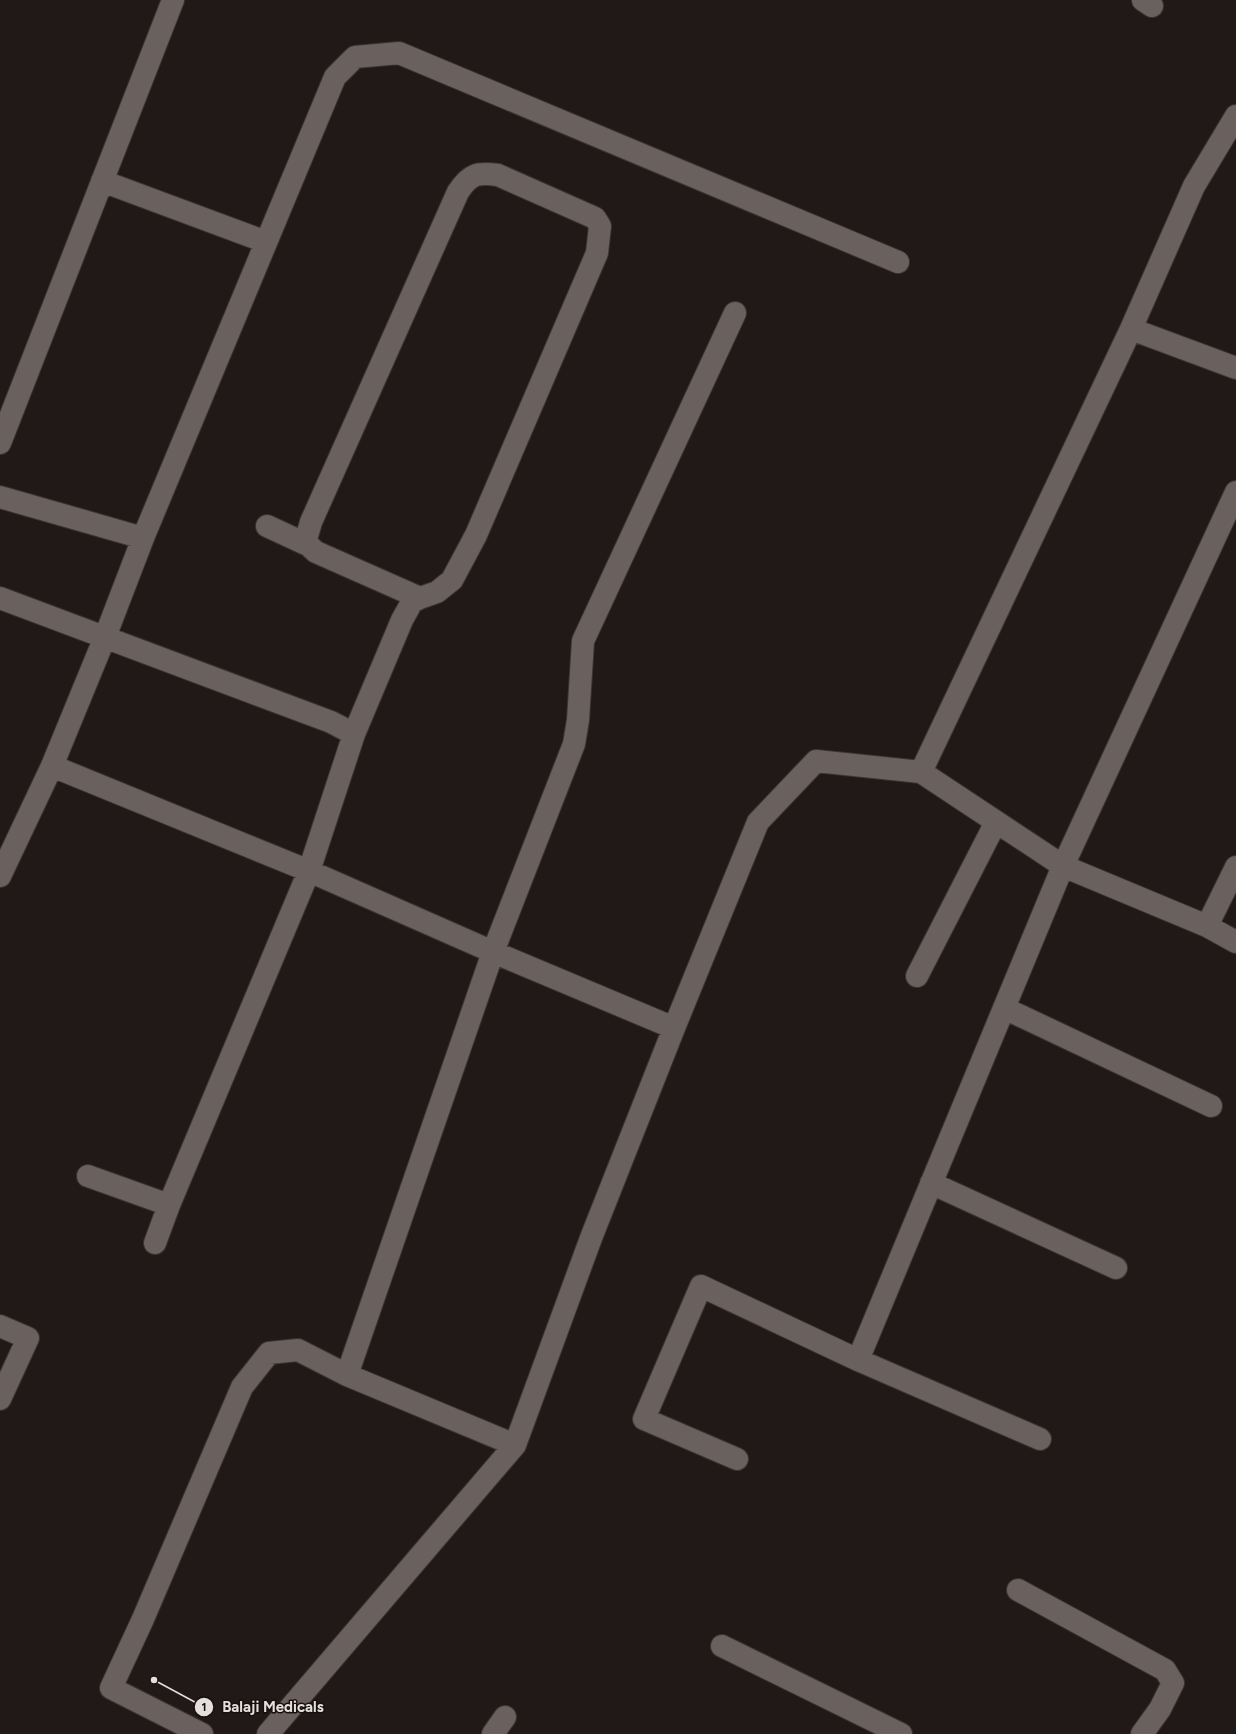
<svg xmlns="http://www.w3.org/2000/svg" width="1236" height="1734" viewBox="0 0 1236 1734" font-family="Figtree,sans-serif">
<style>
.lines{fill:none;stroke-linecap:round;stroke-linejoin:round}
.street-casing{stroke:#3a3534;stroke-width:24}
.street{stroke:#6a615e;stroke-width:22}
.leader{fill:none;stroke:#e4dedc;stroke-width:1.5}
.callout-dot{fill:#e4dedc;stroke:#17100e;stroke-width:1.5}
.mark-label{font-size:12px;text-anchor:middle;font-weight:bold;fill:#111}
.callout-label{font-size:15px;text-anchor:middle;font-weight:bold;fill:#e4dedc;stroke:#17100e;stroke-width:3;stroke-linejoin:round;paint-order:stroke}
</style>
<rect width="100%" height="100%" fill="#211917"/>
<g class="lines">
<g class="street-casing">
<path id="street" d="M1143,0L1152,6
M102,181L266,242
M1131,329L1236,368
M0,443L173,0
M0,497L143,538
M267,526L308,545
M0,598L331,722L354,734L309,871L169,1205L155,1243
M354,734L402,620L412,602L420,598L437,592L452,580L476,535L597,253L600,226L595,218L498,175C477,172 470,174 458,192L311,522C307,538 302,541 316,552L420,598
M52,766L309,871L493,952L674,1028
M921,772L1131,329L1194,186L1236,116
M0,876L52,766L105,637L143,538L335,77L355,57L399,53L898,262
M1207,926L1236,867
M917,976L996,822
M1004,1008L1211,1106
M88,1176L169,1205
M931,1183L1116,1268
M0,1326L28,1338L0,1399
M858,1360L1063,866L1236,492
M347,1375L493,952L574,744L578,720L583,641L735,313
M737,1459L644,1419L701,1286L858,1360L1040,1439
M1018,1590L1165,1670L1173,1683L1160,1709L1142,1734
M722,1646L901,1734
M202,1734L111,1688L143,1619L242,1387L269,1353L298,1350L347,1375L515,1445
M268,1734L515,1445L591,1238L674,1028L758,822L816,761L921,772L1063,866L1207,926L1236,942
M493,1734L505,1717"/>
</g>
<use href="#street" class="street"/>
</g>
<path class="leader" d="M154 1680L204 1707"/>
<g class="callout-dot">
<circle cx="154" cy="1680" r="4"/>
<circle cx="204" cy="1707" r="10"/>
</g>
<g class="mark-label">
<text x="204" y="1711">1</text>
</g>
<g class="callout-label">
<text x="273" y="1712">Balaji Medicals</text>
</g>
</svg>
